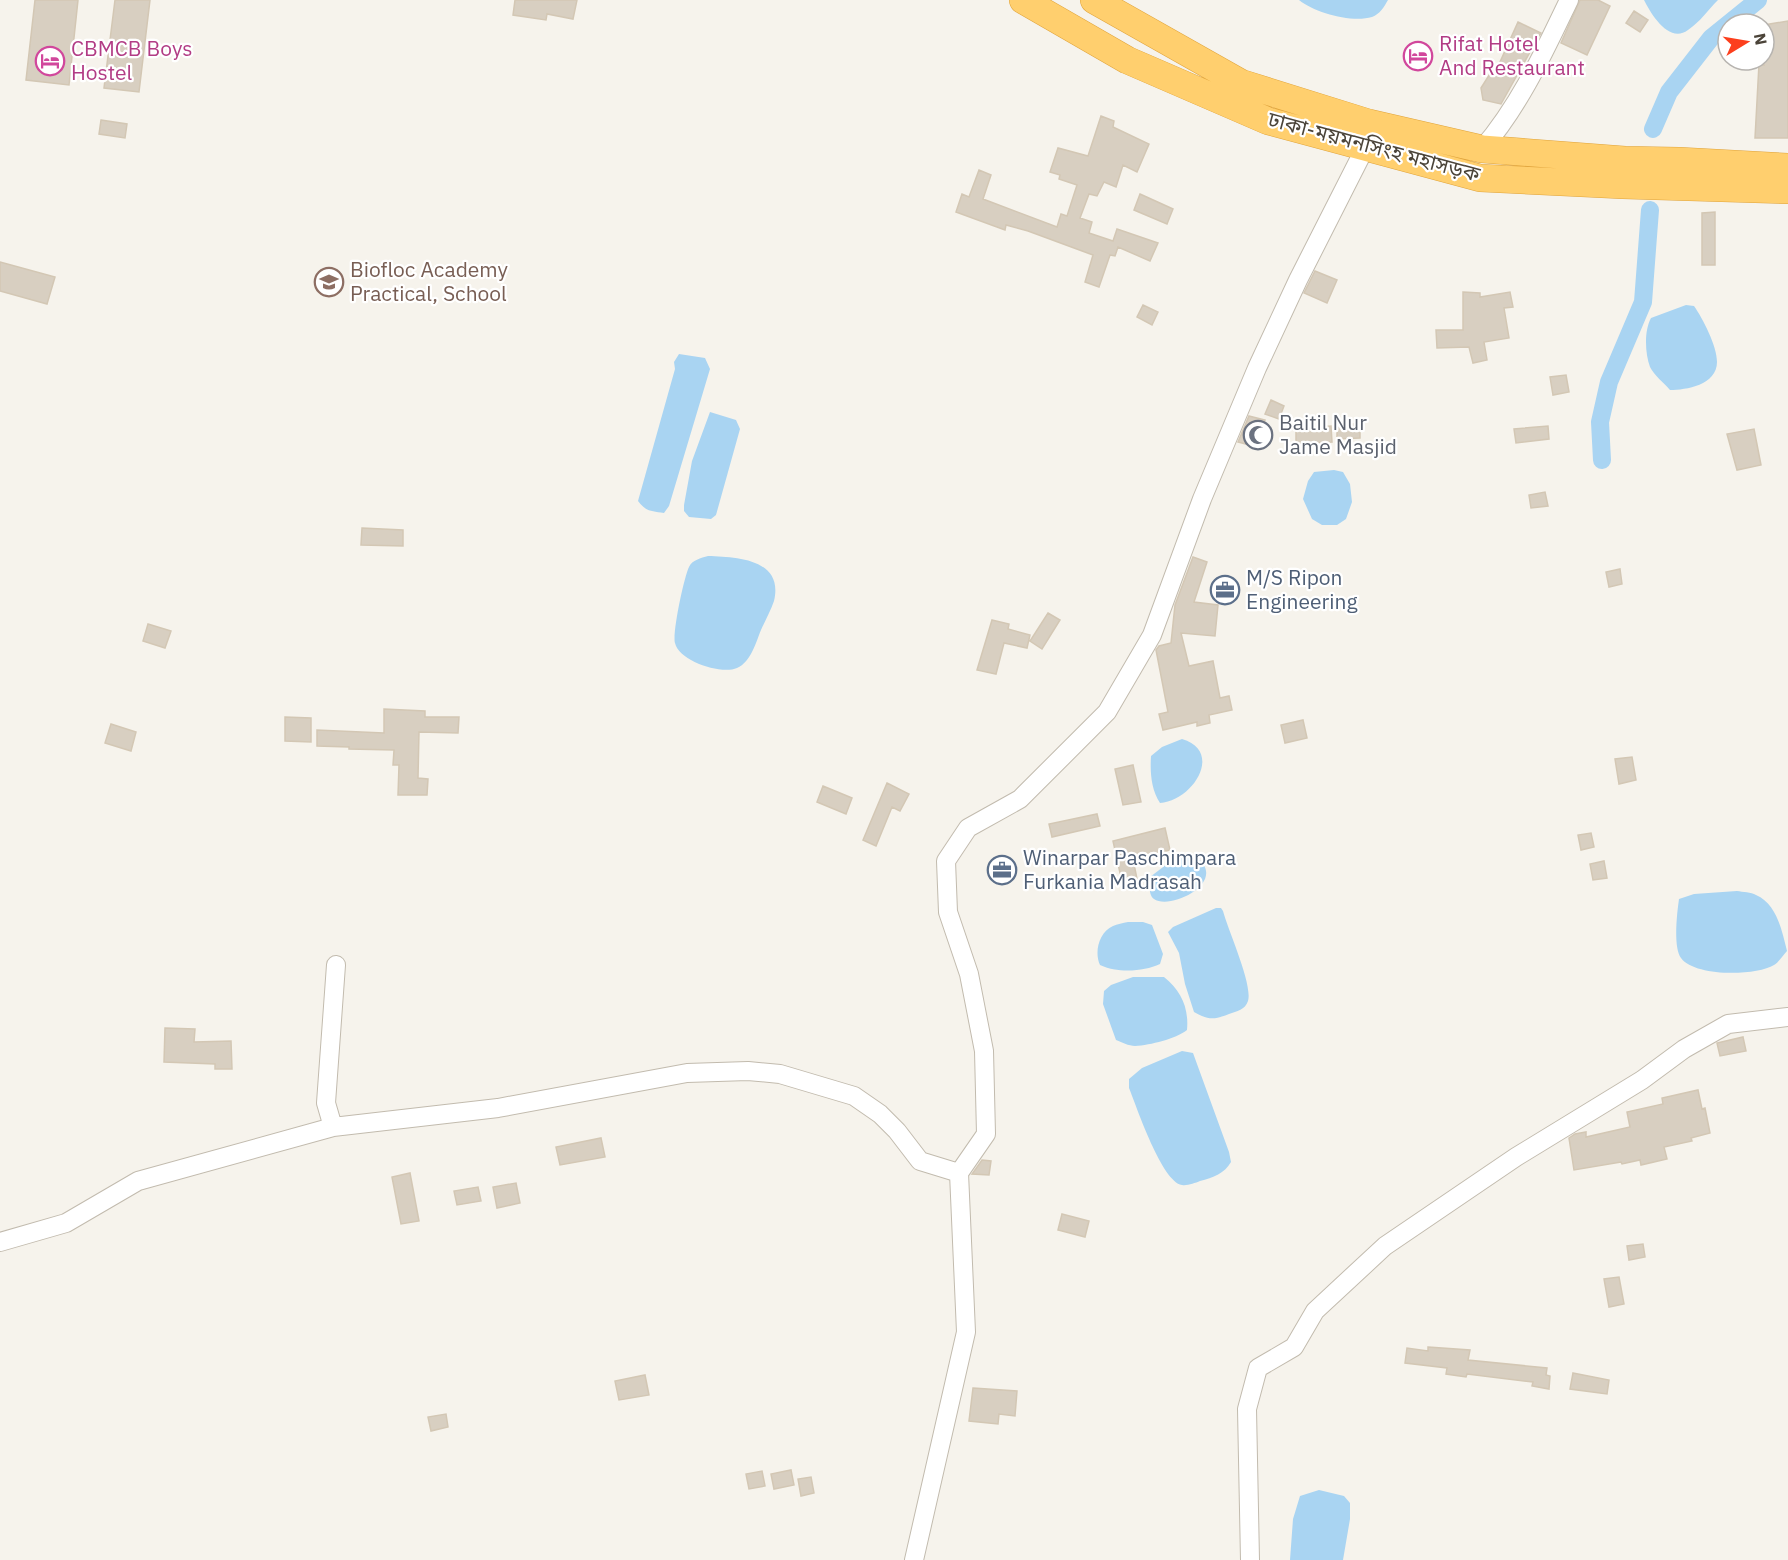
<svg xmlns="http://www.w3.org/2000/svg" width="1788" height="1560" viewBox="0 0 1788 1560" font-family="'IBM Plex Sans','Noto Sans Bengali',sans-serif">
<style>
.water{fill:#a9d4f2}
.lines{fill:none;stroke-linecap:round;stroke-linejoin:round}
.canal{stroke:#a9d4f2;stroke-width:18}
.building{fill:#d8cfc1;stroke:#d3c7b4;stroke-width:1.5}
.minor-casing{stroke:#c2bbae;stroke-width:20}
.highway-casing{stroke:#e0a43c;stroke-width:28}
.minor{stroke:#fff;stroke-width:18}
.highway{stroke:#ffcf6e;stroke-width:27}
.labels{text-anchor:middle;stroke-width:4.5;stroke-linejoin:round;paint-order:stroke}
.hotel-label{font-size:21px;fill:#b23c85;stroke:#fff;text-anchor:start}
.street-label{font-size:21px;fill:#4b4439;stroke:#fff}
.education-label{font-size:21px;fill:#785e54;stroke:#fff;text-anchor:start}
.worship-label{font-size:21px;fill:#5b616d;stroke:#fff;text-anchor:start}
.service-label{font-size:21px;fill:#4e5e75;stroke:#fff;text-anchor:start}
</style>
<rect width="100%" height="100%" fill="#f6f3ec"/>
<path class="water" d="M1299,0H1388C1384,7 1380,14 1372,17C1352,23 1315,13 1299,0Z
M1644,0H1718C1708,10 1700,22 1688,30C1669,44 1651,14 1644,0Z
M1686,305L1694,306C1703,319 1717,346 1717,362C1717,385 1686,390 1670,390C1664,383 1654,375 1650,367C1645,353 1644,331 1651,318Z
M679,354L705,358L710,369L669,506L664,513C652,511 646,512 638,501L675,369L674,362Z
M710,412L736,420L740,429L716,515L711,519L689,517L684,511V505L692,461Z
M1334,470L1343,472L1350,484L1352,502L1346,519L1337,525H1322L1312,519L1303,499L1308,481L1314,472Z
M708,556C737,557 784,559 774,601C771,610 765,621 761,630C756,642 751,662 737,668C721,675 679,661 675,643C672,634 684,577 689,567C692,560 701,558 708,556Z
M1182,739C1224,751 1193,801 1160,803C1151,789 1150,772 1151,756L1162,747Z
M1193,855C1233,880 1171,911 1154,899C1148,895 1150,883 1150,877L1171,861Z
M1737,891C1743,892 1751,892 1756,895C1777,904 1782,931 1787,951C1783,955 1779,962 1774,965C1756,976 1695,977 1681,958C1673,947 1677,913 1679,899L1694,894Z
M1216,908H1221L1223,911C1228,930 1253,985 1248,1001C1245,1010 1237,1011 1229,1014C1214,1020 1208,1020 1194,1012L1185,984L1179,953L1168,932L1173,927Z
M1128,922H1143L1152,925L1163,954L1160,964C1143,972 1117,973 1100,965C1094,952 1099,932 1113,926C1117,924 1123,923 1128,922Z
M1133,977H1164C1181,991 1189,1007 1187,1030C1175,1039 1151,1045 1135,1046C1129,1046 1121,1042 1116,1040L1103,1004L1104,991L1111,985Z
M1182,1051L1193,1053L1229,1152L1231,1162C1225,1173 1213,1178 1200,1181C1195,1183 1187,1186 1182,1185C1162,1182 1137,1108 1129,1088V1079L1142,1068Z
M1319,1490L1344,1496L1350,1503V1519L1343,1560H1290L1293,1519L1300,1496Z"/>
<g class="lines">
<path class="canal" d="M1653,129L1669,92L1711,38L1758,0
M1602,460L1600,422L1609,382L1643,302L1650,210"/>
</g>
<path class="building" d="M35,0H78L69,85L26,80Z
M115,0H150L139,92L104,88Z
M515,0H577L573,19L547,14L546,20L513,15Z
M1580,0H1598L1610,6L1587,55L1561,43Z
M1634,11L1648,20L1640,32L1626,23Z
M1788,21V138H1755L1759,64L1764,65V25Z
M1518,22L1541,33L1539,36L1501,104L1483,100L1481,88L1491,72L1495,73Z
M1101,116L1114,121L1113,127L1149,144L1137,172L1123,165L1116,187L1104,182L1097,196L1089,194L1080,218L1092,222L1089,233L1113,241L1117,229L1158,243L1150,261L1118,247L1115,256L1110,255L1099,287L1085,282L1093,255L1028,231L1006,225L1005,230L956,212L962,194L969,197L979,170L991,175L983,199L1057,227L1061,214L1067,216L1077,185L1059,179L1060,175L1050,172L1058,148L1088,156Z
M101,120L127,124L125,138L99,134Z
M1140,194L1173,209L1167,224L1134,210Z
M1715,212V265H1702V213Z
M0,262L55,277L47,304L0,291Z
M1315,271L1337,280L1327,303L1304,293Z
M1463,292L1480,293V297L1510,292L1513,307L1504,308L1509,338L1484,342L1487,360L1473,363L1469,347L1437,348L1436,330H1463Z
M1143,305L1158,312L1152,325L1137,317Z
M1566,375L1569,392L1553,395L1550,377Z
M1271,400L1284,406L1279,419L1265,414Z
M1249,416L1265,420L1257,447L1238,442Z
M1337,424H1360V438L1337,439Z
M1331,426L1332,442L1296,444V429Z
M1548,426L1549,439L1516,443L1514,429Z
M1754,429L1761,465L1737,470L1727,434Z
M1545,492L1548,506L1531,508L1529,495Z
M362,528L403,530V546L361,545Z
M1193,557L1207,562L1194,602L1218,605L1215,636L1181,633L1189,666L1213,661L1220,698L1229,696L1232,710L1209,715L1210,723L1197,726V722L1163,730L1159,714L1168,712L1156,650L1159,646L1171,643L1175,605Z
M1620,569L1622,584L1609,587L1606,572Z
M1048,613L1060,620L1042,649L1030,641Z
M992,620L1009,624L1008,629L1030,635L1027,648L1004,643L996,674L977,670Z
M148,624L171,631L165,648L143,641Z
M384,709L425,711V717H459L458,733L419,732L418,778L428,779L427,795H398L399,765H393L394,750L349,749V747L317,746V730L384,733Z
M285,717L311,718V742L285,741Z
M1303,720L1307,738L1285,743L1281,725Z
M111,724L136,732L131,751L105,743Z
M1632,757L1636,780L1619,784L1615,759Z
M1133,765L1141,802L1123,805L1115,769Z
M887,783L909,794L900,811L892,807L876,846L863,840Z
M823,786L852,798L846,814L817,802Z
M1097,814L1100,826L1052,837L1049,824Z
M1165,828L1170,850L1133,859L1137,879L1122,882L1113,841Z
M1591,833L1594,847L1581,850L1578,835Z
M1604,861L1607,878L1593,880L1590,864Z
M165,1028L195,1029L194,1042L231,1041L232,1069H215V1064L164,1062Z
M1743,1037L1746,1051L1720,1056L1717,1043Z
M1698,1090L1702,1109L1705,1108L1710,1133L1691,1138L1692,1141L1664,1147L1667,1159L1641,1165L1640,1160L1622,1164L1621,1162L1574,1170L1569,1138L1575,1134L1586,1132V1137L1630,1127L1627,1112L1663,1104L1662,1098Z
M601,1138L605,1157L560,1165L556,1147Z
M982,1160L991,1161L989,1175L972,1174Z
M410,1173L419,1221L401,1224L392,1177Z
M516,1183L520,1203L497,1208L493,1187Z
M478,1187L481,1201L457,1205L454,1191Z
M1062,1214L1089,1221L1085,1237L1058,1230Z
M1643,1244L1645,1257L1629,1260L1627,1246Z
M1619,1277L1624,1304L1609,1307L1604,1279Z
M1428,1347L1470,1350L1468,1360L1547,1368L1546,1375L1550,1376L1549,1389L1532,1386L1533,1382L1467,1374L1466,1377L1446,1374L1447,1368L1405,1363L1407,1348L1428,1351Z
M1573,1373L1609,1380L1607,1394L1570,1389Z
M645,1375L649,1395L619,1400L615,1381Z
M973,1388L1017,1391L1015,1416L999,1414L998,1424L969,1421Z
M446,1414L448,1427L431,1431L428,1417Z
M791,1470L794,1485L774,1489L771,1474Z
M762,1471L765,1486L749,1489L746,1474Z
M811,1477L814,1493L801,1496L798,1479Z"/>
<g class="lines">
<g class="minor-casing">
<path id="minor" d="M1482,149C1520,105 1544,52 1569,0
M333,1127L326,1103L336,965
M0,1242L66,1223L138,1181L333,1127L498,1108L687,1073L748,1071L780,1074L854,1096L880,1114L897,1131L920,1161L959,1173L986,1134L984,1051L969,974L948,912L946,861L968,828L1020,799L1107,712L1152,635L1202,499L1257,368L1298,280L1365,148
M914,1560L966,1332L959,1173
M1250,1560L1247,1409L1258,1368L1294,1347L1315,1311L1385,1246L1516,1157L1642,1080L1684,1049L1728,1024L1788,1017"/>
</g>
<g class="highway-casing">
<path id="highway" d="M1023,0L1127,60L1268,121L1480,178L1623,185L1788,190
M1094,0L1241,83L1369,123L1482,149L1625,160L1679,161L1788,167"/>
</g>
<use href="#minor" class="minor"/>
<use href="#highway" class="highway"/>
</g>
<defs>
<g id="hotel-ring" transform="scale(1.5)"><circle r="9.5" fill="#fff" stroke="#d1479c" stroke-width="1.5"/><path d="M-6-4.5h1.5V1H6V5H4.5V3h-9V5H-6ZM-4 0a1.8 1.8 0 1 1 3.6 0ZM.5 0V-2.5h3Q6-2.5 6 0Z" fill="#d1479c"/></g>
<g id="school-ring" transform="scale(1.5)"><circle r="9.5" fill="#fff" stroke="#8d6e63" stroke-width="1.5"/><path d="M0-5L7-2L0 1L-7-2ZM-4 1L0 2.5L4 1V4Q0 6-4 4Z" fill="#8d6e63"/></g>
<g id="mosque-ring" transform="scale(1.5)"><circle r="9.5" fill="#fff" stroke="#6b7280" stroke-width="1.5"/><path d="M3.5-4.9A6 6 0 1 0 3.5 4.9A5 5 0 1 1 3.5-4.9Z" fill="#6b7280"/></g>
<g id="office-ring" transform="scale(1.5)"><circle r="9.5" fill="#fff" stroke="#5c6f8a" stroke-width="1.5"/><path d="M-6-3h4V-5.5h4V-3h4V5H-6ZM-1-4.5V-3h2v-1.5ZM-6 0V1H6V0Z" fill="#5c6f8a"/></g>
</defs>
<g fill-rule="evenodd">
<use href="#hotel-ring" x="1418" y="56"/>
<use href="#hotel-ring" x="50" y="61"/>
<use href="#school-ring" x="329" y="282"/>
<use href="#mosque-ring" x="1258" y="435"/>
<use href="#office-ring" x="1225" y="590"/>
<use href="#office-ring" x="1002" y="870"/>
</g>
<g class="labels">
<g class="hotel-label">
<text x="1439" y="51">Rifat Hotel<tspan x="1439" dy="24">And Restaurant</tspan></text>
<text x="71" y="56">CBMCB Boys<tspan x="71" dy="24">Hostel</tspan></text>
</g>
<g class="street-label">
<text transform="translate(1374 147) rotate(15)" y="7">ঢাকা-ময়মনসিংহ মহাসড়ক</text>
</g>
<g class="education-label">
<text x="350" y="277">Biofloc Academy<tspan x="350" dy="24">Practical, School</tspan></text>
</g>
<g class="worship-label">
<text x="1279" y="430">Baitil Nur<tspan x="1279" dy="24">Jame Masjid</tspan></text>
</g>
<g class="service-label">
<text x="1246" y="585">M/S Ripon<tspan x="1246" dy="24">Engineering</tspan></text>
<text x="1023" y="865">Winarpar Paschimpara<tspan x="1023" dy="24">Furkania Madrasah</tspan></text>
</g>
</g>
<g transform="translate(1746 42) rotate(79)"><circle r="28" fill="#ffffff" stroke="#b7b4b0" stroke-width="1.5"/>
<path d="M0-4.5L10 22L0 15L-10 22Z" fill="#fc3f1d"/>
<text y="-9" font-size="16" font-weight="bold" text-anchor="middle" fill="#4b4439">N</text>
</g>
</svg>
